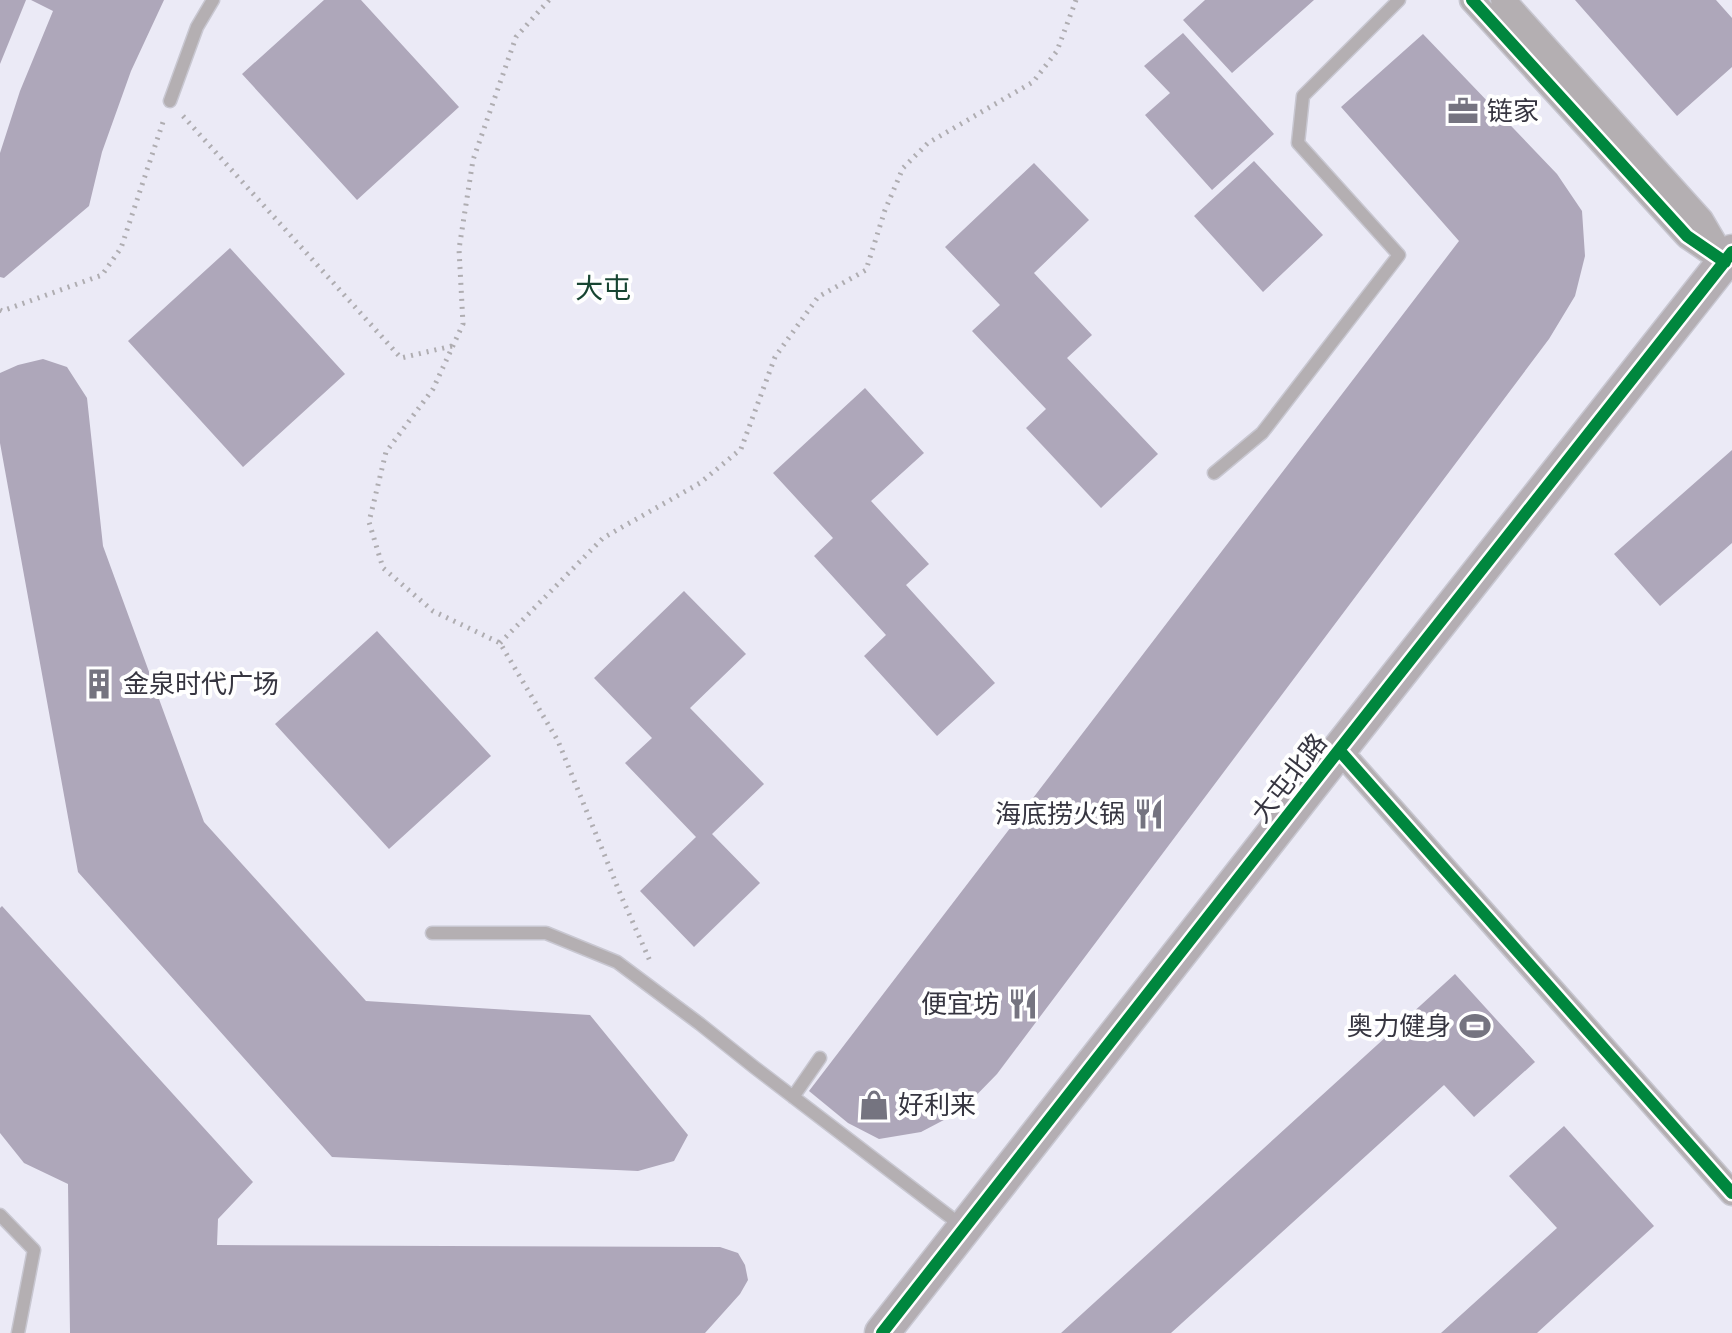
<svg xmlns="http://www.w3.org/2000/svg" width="1732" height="1333" viewBox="0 0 1732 1333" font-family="Lato,'Noto Sans SC',sans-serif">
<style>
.building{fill:#aea7ba}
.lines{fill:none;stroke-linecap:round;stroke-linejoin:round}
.lane-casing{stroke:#c8c7d1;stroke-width:15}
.street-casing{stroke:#c8c7d1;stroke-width:27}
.secondary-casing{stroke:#c8c7d1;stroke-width:37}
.path{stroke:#afadb1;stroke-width:5;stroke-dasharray:2 6;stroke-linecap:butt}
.lane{stroke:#b4afb2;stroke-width:12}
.street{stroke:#b4afb2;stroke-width:24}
.secondary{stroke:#b4aeb3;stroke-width:34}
.cycleway-casing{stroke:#fff;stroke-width:17}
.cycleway{stroke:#00873e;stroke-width:12}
.labels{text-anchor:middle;stroke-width:8;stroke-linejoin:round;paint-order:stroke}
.poi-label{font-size:26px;fill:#363540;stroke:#fff;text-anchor:start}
.street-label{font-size:26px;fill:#363540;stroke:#fff}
.neighbourhood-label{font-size:28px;fill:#174532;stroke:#fff}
</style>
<rect width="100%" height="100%" fill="#ebeaf6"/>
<path class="building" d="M0,0H26L0,64Z
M31,0H164L131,71L102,152L89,206L4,278L0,277V153L20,91L53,11Z
M324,0H361L459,107L357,200L242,74Z
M1205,0H1314L1232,73L1183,20Z
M1575,0H1716L1732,18V67L1677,116Z
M1183,33L1274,134L1212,190L1145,115L1170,93L1144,66Z
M1423,34L1557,174L1582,211L1585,256L1575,296L1549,339L997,1074L961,1111L921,1132L879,1139L848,1123L809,1091L1459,241L1341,107Z
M1254,161L1323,235L1263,292L1194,216Z
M1034,163L1089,220L1034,273L1092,335L1067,358L1158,454L1101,508L1026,428L1046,409L972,331L1000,305L945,247Z
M230,248L345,374L243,467L128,341Z
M43,359L67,367L87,398L103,546L204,822L366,1001L590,1015L688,1135L674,1161L638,1171L332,1157L78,872L0,443V373L18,365Z
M865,388L924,453L871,501L929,564L906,585L995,683L937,736L864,656L886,635L814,556L833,538L773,473Z
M1732,450V543L1660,606L1614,554Z
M684,591L746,654L690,708L764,784L712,834L760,883L694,947L640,891L696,837L625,763L652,738L594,678Z
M377,631L491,756L389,849L275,724Z
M2,906L253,1182L218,1219L217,1245L720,1247L738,1253L745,1265L748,1280L740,1294L705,1333H70L68,1184L24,1163L0,1133V908Z
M1455,974L1535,1062L1474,1117L1444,1085L1171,1333H1061Z
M1564,1126L1654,1226L1537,1333H1441L1557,1228L1509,1176Z"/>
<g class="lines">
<g class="lane-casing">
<path id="lane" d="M170,101L197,27L213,0
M1214,473L1262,433L1399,255L1298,143L1303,96L1399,0
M432,933H546L617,962L700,1024L754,1067L962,1226
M793,1097L820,1058
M0,1215L34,1250L18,1333"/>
</g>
<g class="street-casing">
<path id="street" d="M1472,0L1687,236L1725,262
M1503,0L1701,220L1722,256
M1339,750L1732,1193"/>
</g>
<g class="secondary-casing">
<path id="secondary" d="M882,1333L1339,750L1732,252"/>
</g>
<path class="path" d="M549,0L516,37L473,160L459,249L463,324L433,389L386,452L369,522L383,568L433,611L500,643L558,741L622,898L650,961
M183,116L401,358L452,346
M0,310L2,311L102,275L121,248L164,119
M500,643L603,538L700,483L741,449L775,357L818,297L866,270L885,210L903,168L928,143L1033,82L1057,51L1076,0"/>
<use href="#lane" class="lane"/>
<use href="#street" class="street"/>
<use href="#secondary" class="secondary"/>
<g class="cycleway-casing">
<path id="cycleway" d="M1472,0L1687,236L1725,262
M1339,750L1732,1193
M882,1333L1339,750L1732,252"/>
</g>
<use href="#cycleway" class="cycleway"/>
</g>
<defs>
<g id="office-bare" transform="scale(2.4)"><path d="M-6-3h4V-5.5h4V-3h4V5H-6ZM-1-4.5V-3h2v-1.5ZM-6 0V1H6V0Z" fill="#757480" stroke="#fff" stroke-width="2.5" paint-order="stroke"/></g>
<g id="building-bare" transform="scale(2.4)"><path d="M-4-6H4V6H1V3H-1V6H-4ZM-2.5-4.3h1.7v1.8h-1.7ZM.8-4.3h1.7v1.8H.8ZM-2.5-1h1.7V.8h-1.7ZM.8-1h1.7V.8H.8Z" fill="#757480" stroke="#fff" stroke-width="2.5" paint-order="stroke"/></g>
<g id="restaurant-bare" transform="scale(2.4)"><path d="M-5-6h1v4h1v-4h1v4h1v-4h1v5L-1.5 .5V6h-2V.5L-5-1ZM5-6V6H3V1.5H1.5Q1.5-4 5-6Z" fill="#757480" stroke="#fff" stroke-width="2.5" paint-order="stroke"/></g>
<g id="stadium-bare" transform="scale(2.4)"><path d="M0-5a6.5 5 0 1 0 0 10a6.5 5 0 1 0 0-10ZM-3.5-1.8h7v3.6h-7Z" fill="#757480" stroke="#fff" stroke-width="2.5" paint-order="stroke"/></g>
<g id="shop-bare" transform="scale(2.4)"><path d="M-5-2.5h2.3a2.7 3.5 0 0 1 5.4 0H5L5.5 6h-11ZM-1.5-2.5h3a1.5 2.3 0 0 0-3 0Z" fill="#757480" stroke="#fff" stroke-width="2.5" paint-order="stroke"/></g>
</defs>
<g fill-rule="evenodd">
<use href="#office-bare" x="1463" y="111"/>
<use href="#building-bare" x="99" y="684"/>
<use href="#restaurant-bare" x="1149" y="814"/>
<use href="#restaurant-bare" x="1023" y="1004"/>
<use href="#stadium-bare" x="1475" y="1026"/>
<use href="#shop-bare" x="874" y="1105"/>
</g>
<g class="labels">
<g class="poi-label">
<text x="1487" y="120">链家</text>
<text x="123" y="693">金泉时代广场</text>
<text x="1125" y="823" text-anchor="end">海底捞火锅</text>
<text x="999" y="1013" text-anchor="end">便宜坊</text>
<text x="1451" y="1035" text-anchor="end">奥力健身</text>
<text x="898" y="1114">好利来</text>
</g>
<g class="street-label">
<text transform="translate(1289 778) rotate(-52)" y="9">大屯北路</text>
</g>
<g class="neighbourhood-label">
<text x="603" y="298">大屯</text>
</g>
</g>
</svg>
